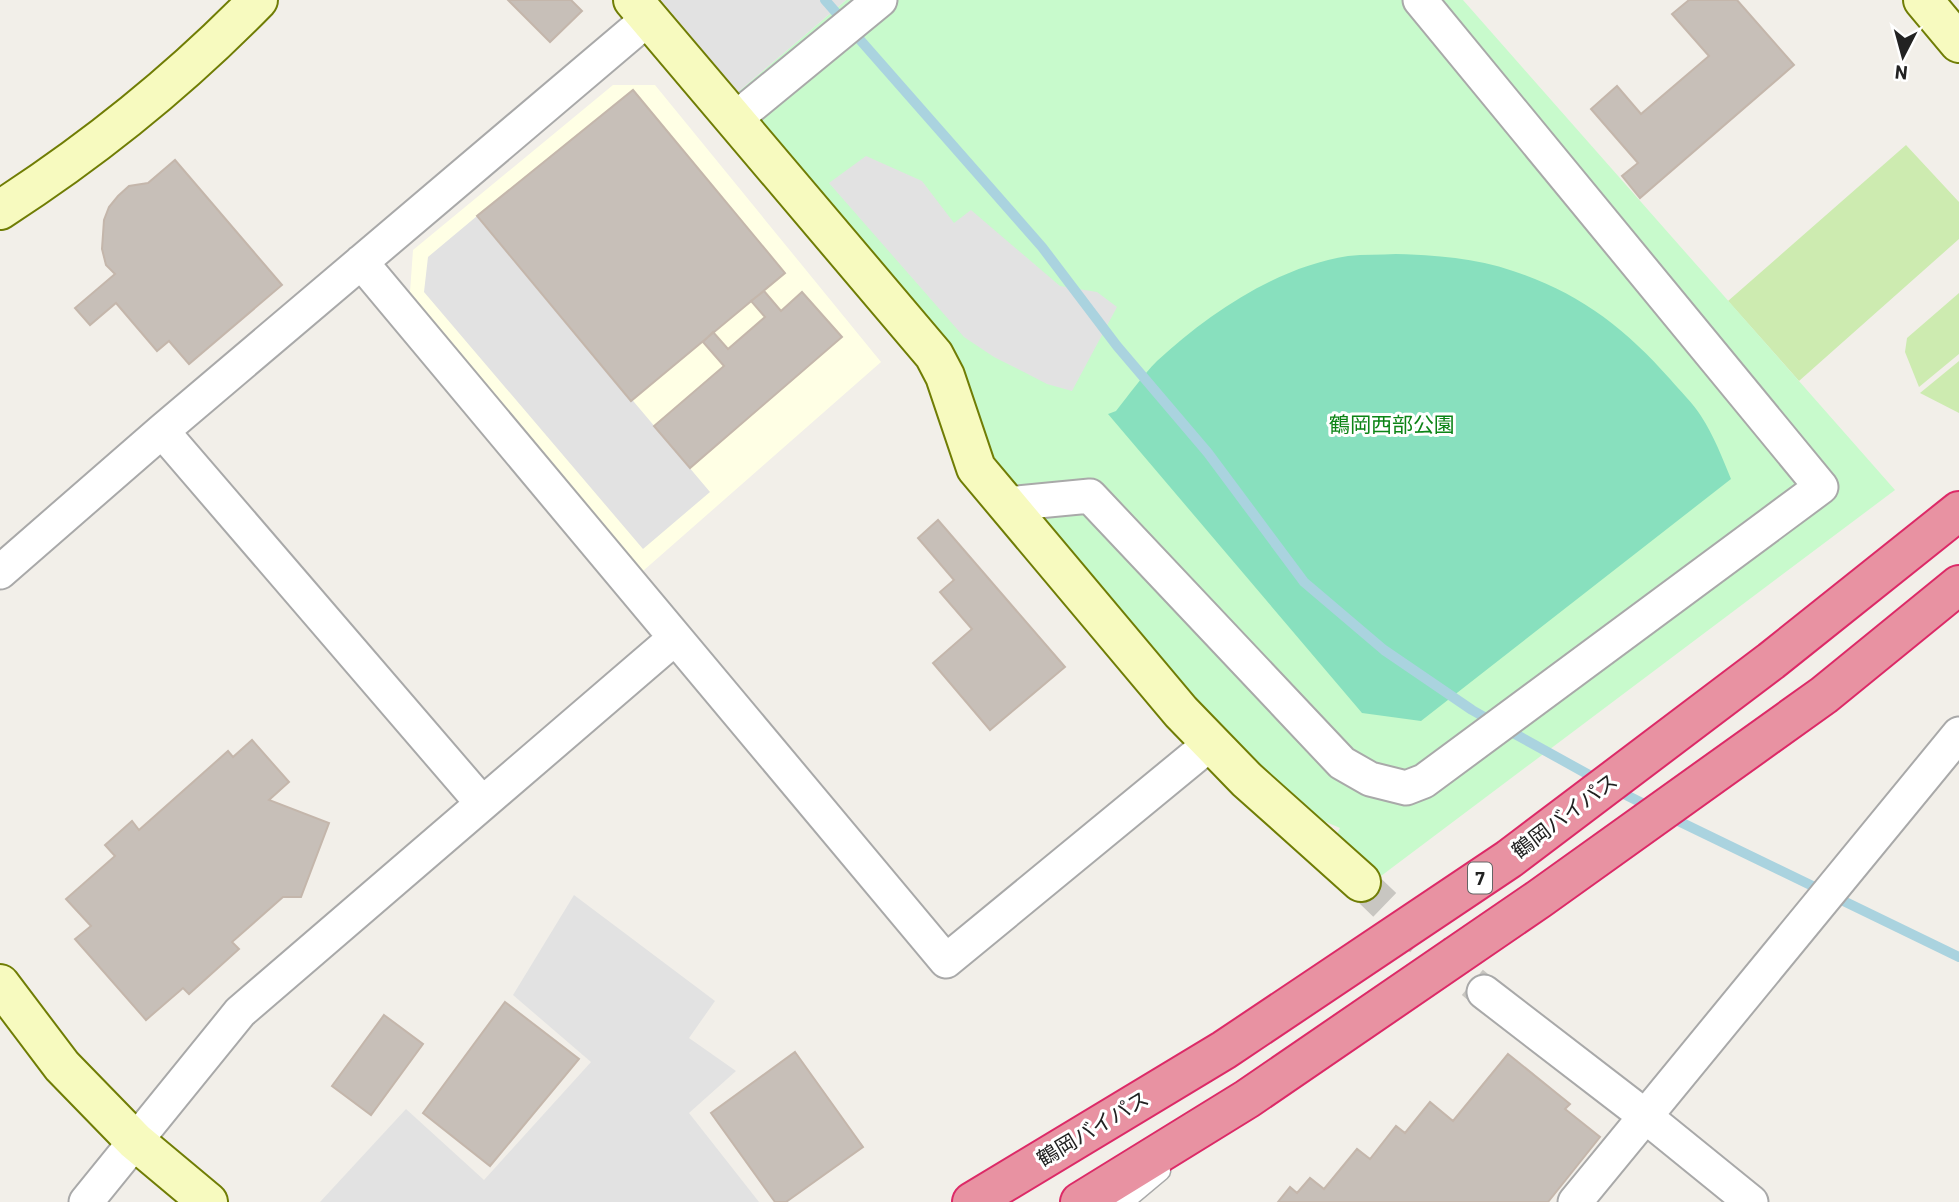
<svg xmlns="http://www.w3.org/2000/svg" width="1959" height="1202" viewBox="0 0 1959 1202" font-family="Barlow,'Noto Sans JP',sans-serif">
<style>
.education{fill:#ffffe5}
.grass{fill:#cdebb0}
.park{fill:#c8facc}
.pitch{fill:#88e0be}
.parking{fill:#e2e2e2}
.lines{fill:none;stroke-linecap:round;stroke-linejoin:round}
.stream{stroke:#aad3df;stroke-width:10}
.building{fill:#c7bfb8;stroke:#c4b6ab;stroke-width:2}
.street-tunnel{stroke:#c8c6c1;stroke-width:33;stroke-dasharray:33 17;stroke-linecap:butt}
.lane-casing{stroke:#a9a9a9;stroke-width:21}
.street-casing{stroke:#a9a9a9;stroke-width:37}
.secondary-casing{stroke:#707d05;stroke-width:42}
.highway-casing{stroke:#dc2a67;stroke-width:42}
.lane{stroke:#fff;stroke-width:18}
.street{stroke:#fff;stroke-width:33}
.secondary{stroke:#f7fabf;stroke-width:38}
.highway{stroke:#e892a2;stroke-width:38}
.labels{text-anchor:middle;stroke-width:6;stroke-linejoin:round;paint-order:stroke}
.shield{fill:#fff;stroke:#646464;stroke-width:2}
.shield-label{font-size:19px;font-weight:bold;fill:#222}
.park-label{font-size:21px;fill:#0c8416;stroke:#fff}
.street-label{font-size:21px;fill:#222;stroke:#fff}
</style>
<rect width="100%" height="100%" fill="#f2efe9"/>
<path class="education" d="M613,85H655L881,362L643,571L410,292L413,250Z"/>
<path class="grass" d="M1906,145L1959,202V239L1799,381L1728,301Z
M1959,293V354L1919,387L1905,352L1907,338Z
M1959,361V413L1920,393Z"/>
<path class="park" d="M846,0H1463L1895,490L1381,876L1333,842L1340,828L1296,809L1251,762L997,481L947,349L738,92Z"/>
<path class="pitch" d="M1396,254C1435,255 1476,258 1513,271C1578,292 1625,328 1670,379C1680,391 1693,403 1701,416C1714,436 1722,457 1731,479L1421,721L1362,713L1108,414L1116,411C1129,395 1142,376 1157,361C1209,313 1277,267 1348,256C1364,254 1380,255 1396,254Z"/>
<path class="parking" d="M661,0H846L738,92Z
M866,156L922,181L954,223L971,210L1060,286L1097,292L1117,307L1072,391L1047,384L1022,371L994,357L964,337L829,183Z
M477,216L710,492L643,549L424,292L428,257Z
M574,895L715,1001L689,1038L736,1071L689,1113L759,1202H320L406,1109L484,1180L591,1062L513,995Z"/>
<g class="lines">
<path class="stream" d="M825,0L1042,247L1117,346L1208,453L1304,582L1384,650L1472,710L1493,722
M1506,729L1600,781
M1616,790L1650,807
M1670,817L1959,957"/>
</g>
<path class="building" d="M508,0H571L582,11L550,42Z
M1689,0H1737L1794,65L1640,198L1622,176L1638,163L1591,109L1617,86L1641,114L1709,56L1672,14Z
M633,90L785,273L631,401L477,216Z
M175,160L282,285L189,364L169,341L157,351L116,303L90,325L75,308L115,274L106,265L102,249L104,220L109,207L118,196L129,186L148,183Z
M764,291L781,311L802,292L842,337L690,468L654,426L724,366L703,342L713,332L728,349L765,317L751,301Z
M938,520L1065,667L990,730L933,663L972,629L940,592L954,580L918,538Z
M252,740L289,782L269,800L329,823L301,897H283L232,942L239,949L189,994L183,988L146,1020L75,939L91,926L66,899L115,856L105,845L132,821L139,830L228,751L233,757Z
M505,1002L579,1059L490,1166L423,1113Z
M384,1015L423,1044L371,1115L332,1086Z
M795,1052L863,1147L786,1202H775L711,1113Z
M1508,1054L1570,1104L1565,1109L1600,1137L1548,1202H1278L1290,1187L1297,1193L1310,1178L1324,1189L1357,1149L1370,1159L1396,1126L1405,1133L1430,1102L1453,1121Z"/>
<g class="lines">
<path class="street-tunnel" d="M1361,882L1420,939L1484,992"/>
<g class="lane-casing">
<path id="lane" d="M1124,1202L1161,1171"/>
</g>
<g class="street-casing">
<path id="street" d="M735,119L880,0
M361,262L946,961L1211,743
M162,431L482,803
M1007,504L1090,496L1342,763L1370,779L1406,788L1424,781L1821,487L1420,0
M0,572L162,431L649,18
M1484,992L1645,1116L1751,1202
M86,1202L240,1012L675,638
M1575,1202L1959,734"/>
</g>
<g class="secondary-casing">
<path id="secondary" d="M633,0L934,355L945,376L976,468L1181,712L1247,780L1361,882
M1923,0L1959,43
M0,210C93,150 181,79 258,0
M0,984L62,1066L135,1141L208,1202"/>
</g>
<g class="highway-casing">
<path id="highway" d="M972,1202L1224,1050L1509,859L1771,661L1959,511
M1080,1202L1247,1099L1539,899L1824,695L1959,585"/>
</g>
<use href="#lane" class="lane"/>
<use href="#street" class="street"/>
<use href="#secondary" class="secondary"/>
<use href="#highway" class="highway"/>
</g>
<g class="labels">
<rect class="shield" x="1468" y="862.5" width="24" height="31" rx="5"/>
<g class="shield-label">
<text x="1480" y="885">7</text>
</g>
<g class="park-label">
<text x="1392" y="432">鶴岡西部公園</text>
</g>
<g class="street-label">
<text transform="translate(1565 816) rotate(-37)" y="7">鶴岡バイパス</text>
<text transform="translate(1093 1129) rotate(-31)" y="7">鶴岡バイパス</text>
</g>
</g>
<g transform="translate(1903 56) rotate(186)" stroke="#ffffff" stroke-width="5" paint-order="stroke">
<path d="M0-5L12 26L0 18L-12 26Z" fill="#222222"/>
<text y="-10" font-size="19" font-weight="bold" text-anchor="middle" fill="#222222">N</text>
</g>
</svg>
